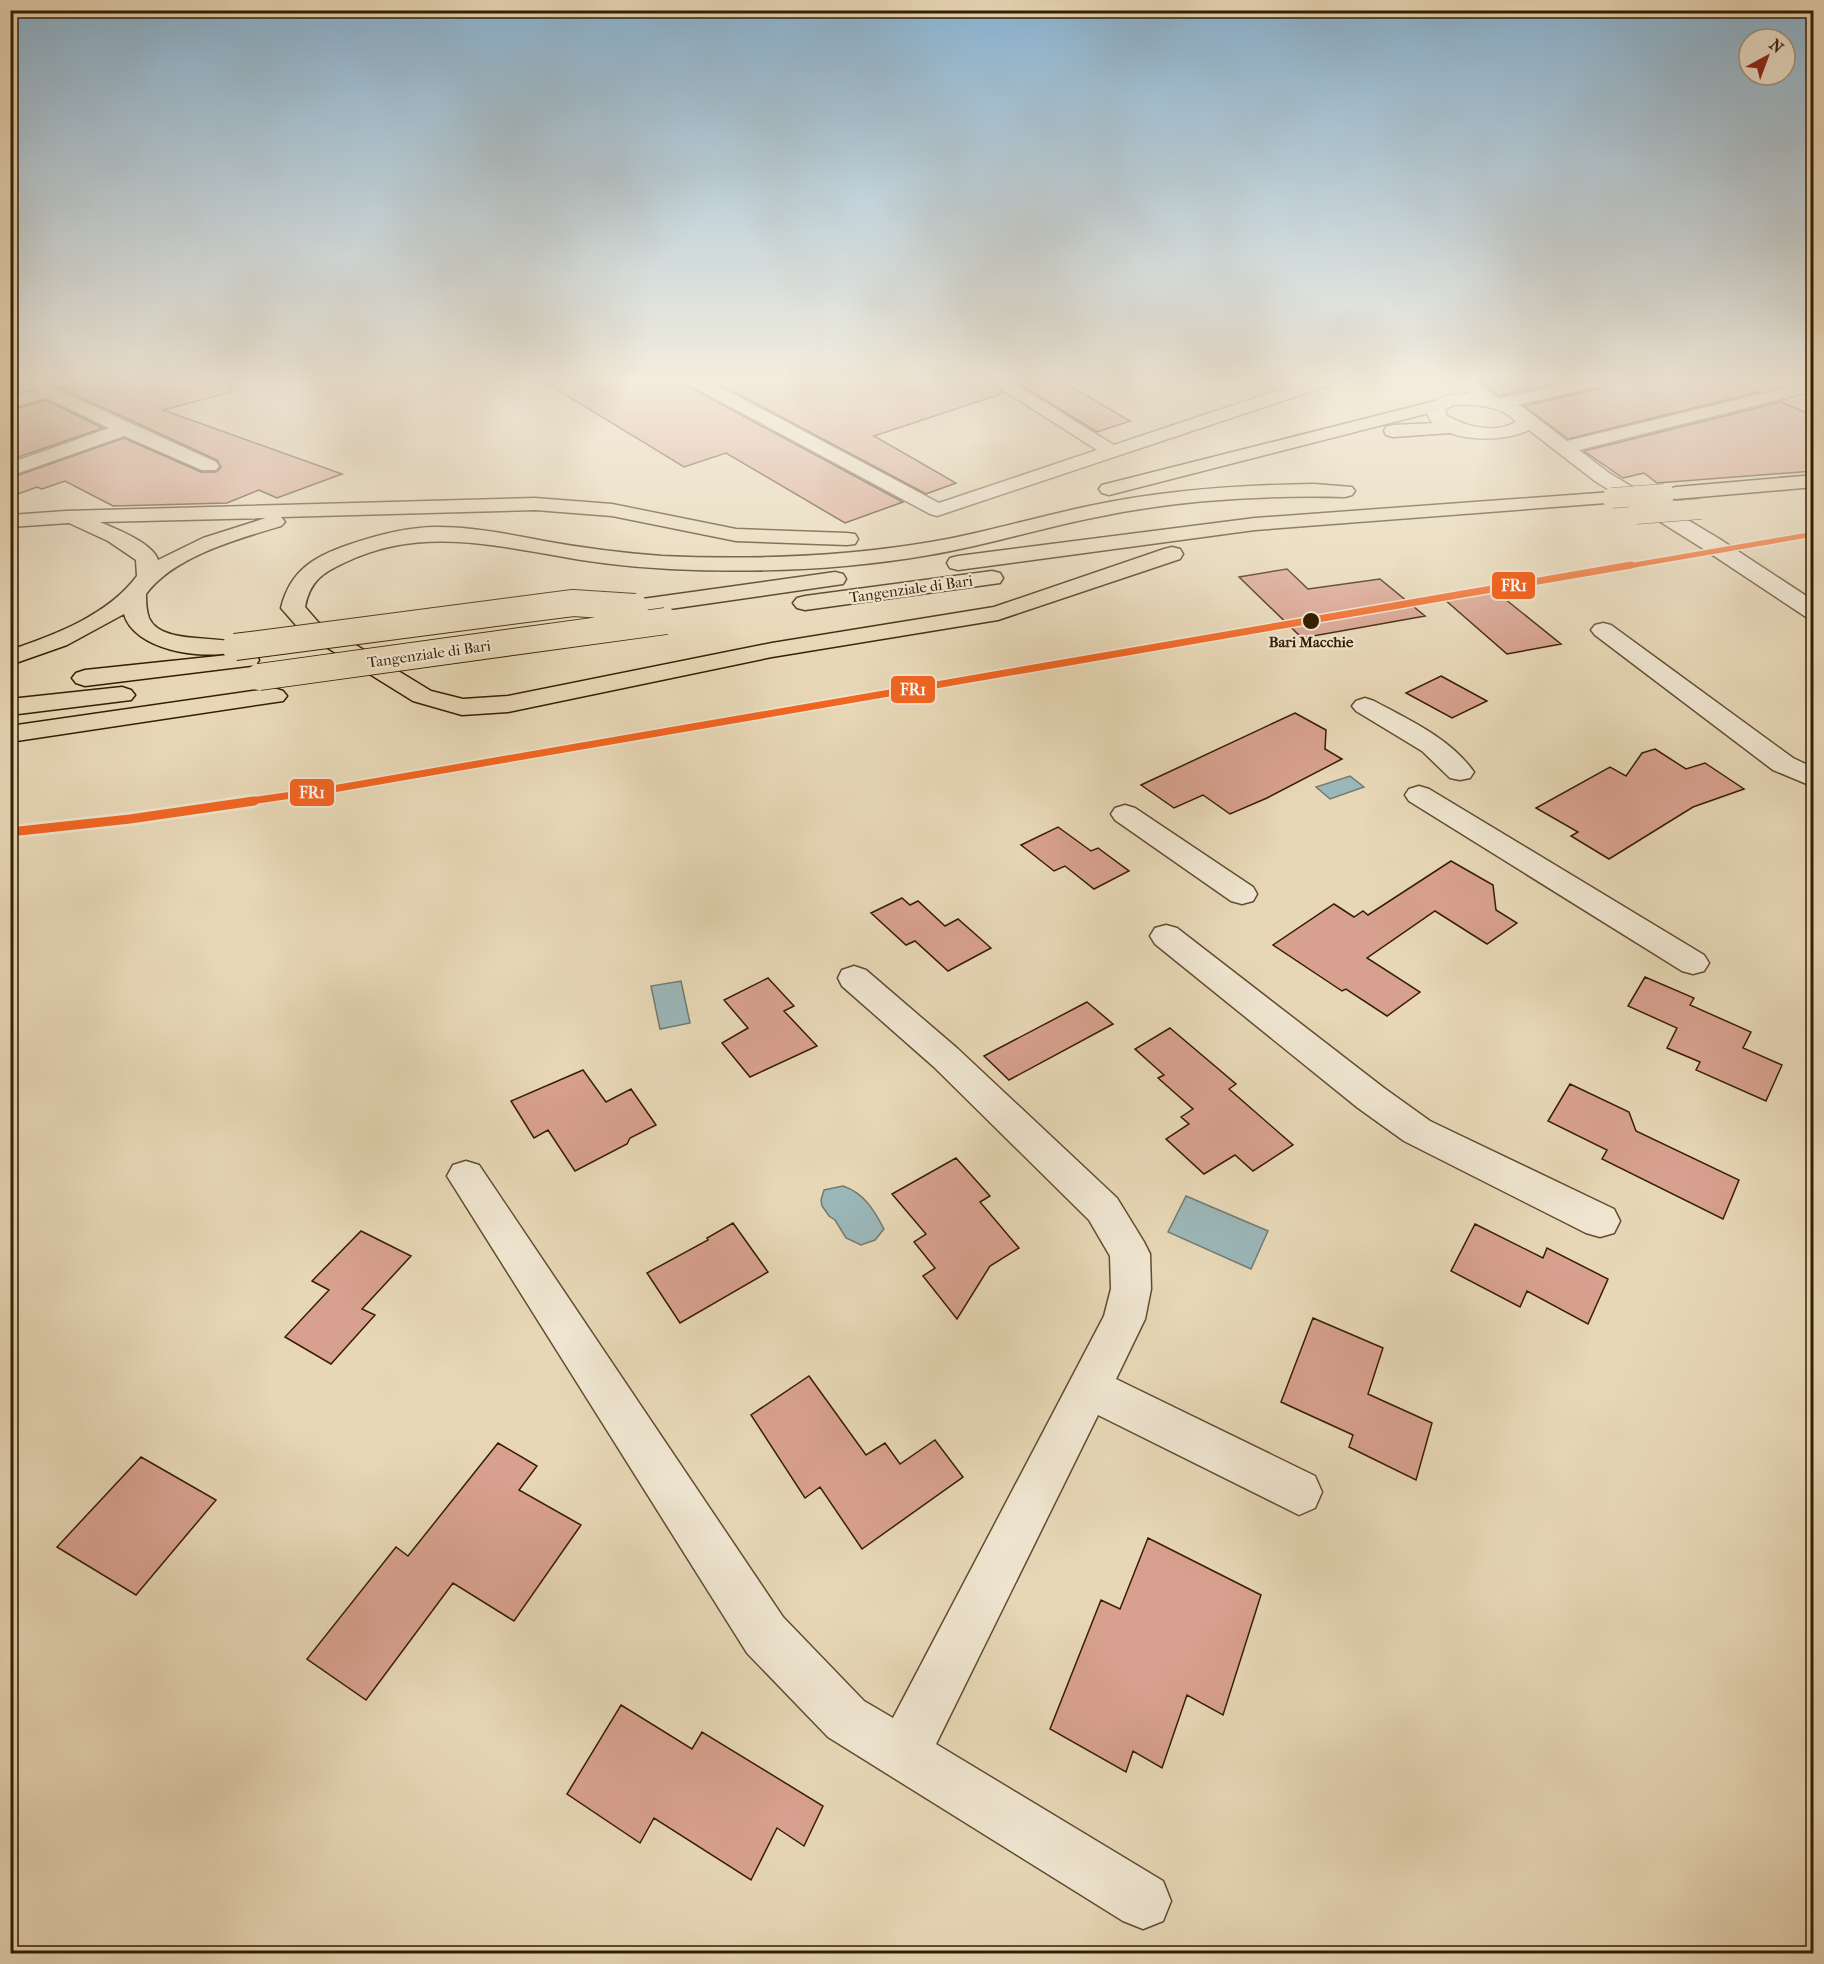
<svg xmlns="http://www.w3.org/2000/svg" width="1824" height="1964" viewBox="0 0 1824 1964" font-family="'IM FELL French Canon',serif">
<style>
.water{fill:#9bb7b9;stroke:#737a6f;stroke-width:1.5}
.building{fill:#d8a18f;stroke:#371e00;stroke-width:1.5}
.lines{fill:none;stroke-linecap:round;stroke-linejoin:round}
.minor-casing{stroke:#634c2e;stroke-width:3}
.highway-casing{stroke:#371e00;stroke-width:3}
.minor{fill:#efe5d0;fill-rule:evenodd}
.highway{fill:#e7d7b6;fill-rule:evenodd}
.highway-bridge-far1-casing{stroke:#371e00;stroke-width:21;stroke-linecap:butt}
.highway-bridge-casing{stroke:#371e00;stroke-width:28;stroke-linecap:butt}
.highway-bridge-far1{stroke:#e7d7b6;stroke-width:20}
.highway-bridge{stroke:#e7d7b6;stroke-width:26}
.rail-1-far2-casing{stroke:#efe5d0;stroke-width:8}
.rail-1-far1-casing{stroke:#efe5d0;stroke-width:10}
.rail-1-casing{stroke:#efe5d0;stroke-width:14}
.rail-1-far2{stroke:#f26522;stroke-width:5}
.rail-1-far1{stroke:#f26522;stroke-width:7}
.rail-1{stroke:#f26522;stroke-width:9}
.stop-dot{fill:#371e00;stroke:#efe5d0;stroke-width:2}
.labels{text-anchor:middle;stroke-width:4.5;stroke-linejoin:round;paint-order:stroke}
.far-street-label{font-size:15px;fill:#371e00;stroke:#efe5d0}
.far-stop-label{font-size:15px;font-weight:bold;fill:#371e00;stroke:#efe5d0}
.line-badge{stroke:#efe5d0;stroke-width:2}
.badge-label{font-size:16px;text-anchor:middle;font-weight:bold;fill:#fff}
</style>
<rect width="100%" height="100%" fill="#e7d7b6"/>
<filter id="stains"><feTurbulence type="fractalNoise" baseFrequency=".00333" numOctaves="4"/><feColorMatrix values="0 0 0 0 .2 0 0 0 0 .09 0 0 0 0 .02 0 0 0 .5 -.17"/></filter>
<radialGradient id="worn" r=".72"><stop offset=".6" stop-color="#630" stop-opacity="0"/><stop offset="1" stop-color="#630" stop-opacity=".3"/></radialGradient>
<path class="water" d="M1350,776L1364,787L1330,799L1316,787Z
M681,981L690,1023L660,1029L651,986Z
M843,1186C864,1193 874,1210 884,1229L875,1240L861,1245L846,1238L835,1220L829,1216L822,1206L821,1200L824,1190Z
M1186,1196L1268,1231L1251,1269L1168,1232Z"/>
<path class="building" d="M79,381H229L231,392L163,410L342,474L277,498L259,490L227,503L113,506L65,481L42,489L37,487L10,497V478L124,438L201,472H216L221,467L217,460L58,387Z
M543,381H685L689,387L903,502L845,523L726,453L684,467Z
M714,381H987L1004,393L874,436L956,483L926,494Z
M1014,381H1062L1130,421L1097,432Z
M1479,381H1566L1500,396Z
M1610,381H1733L1759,392L1568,439L1524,406L1605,387Z
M46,400L103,428L10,460V410Z
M1781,402L1814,416V471L1657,483L1644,473L1623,478L1584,451Z
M1287,569L1308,589L1380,579L1425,616L1302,638L1239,577Z
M1495,591L1561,644L1507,654L1444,599Z
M1441,676L1487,701L1452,718L1406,693Z
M1295,713L1326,730L1325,749L1342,759L1267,798L1230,814L1203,795L1174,808L1141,785Z
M1655,749L1686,769L1705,763L1744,789L1693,807L1609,859L1571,836L1578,832L1536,808L1610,767L1626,776L1642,753Z
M1058,827L1091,851L1098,848L1129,871L1094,889L1065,866L1054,871L1021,845Z
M1451,861L1493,885L1496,910L1517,923L1487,944L1435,911L1367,958L1420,992L1387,1016L1346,989L1342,991L1273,945L1334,904L1354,917L1363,911L1368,915Z
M902,898L910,905L918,901L945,926L958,919L991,948L948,971L915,941L906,945L871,913Z
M1645,977L1694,998L1690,1005L1751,1032L1743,1048L1782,1065L1766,1101L1696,1070L1700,1062L1667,1048L1677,1028L1628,1006Z
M768,978L794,1006L784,1011L817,1046L750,1077L722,1043L748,1028L724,1000Z
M1087,1002L1113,1024L1009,1080L984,1056Z
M1170,1028L1236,1084L1229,1089L1293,1145L1253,1171L1235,1155L1204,1174L1166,1139L1189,1124L1181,1117L1193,1109L1158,1078L1164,1075L1135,1049Z
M583,1070L606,1102L631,1089L656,1125L630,1138L627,1144L575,1171L548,1130L534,1138L511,1101Z
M1570,1084L1629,1112L1636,1131L1739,1180L1723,1219L1602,1159L1607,1150L1548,1121Z
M956,1158L990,1196L980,1202L1019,1248L990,1266L957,1319L923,1276L935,1268L914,1242L926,1234L892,1194Z
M733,1223L768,1272L680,1323L647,1273L708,1240L707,1238Z
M1475,1224L1543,1258L1547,1248L1608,1279L1588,1324L1527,1291L1520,1307L1451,1271Z
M361,1231L411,1256L362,1309L375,1315L331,1364L285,1337L329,1290L312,1281Z
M1313,1318L1383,1348L1368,1394L1432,1423L1416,1480L1349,1447L1353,1435L1281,1402Z
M809,1376L866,1455L885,1443L900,1464L935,1440L963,1477L862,1549L820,1487L805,1498L751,1415Z
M498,1443L537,1466L519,1490L581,1525L514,1621L453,1583L366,1700L307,1659L396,1547L408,1556Z
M141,1457L216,1500L136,1595L57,1547Z
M1148,1538L1261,1595L1223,1715L1187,1695L1162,1768L1133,1751L1126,1772L1050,1729L1101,1600L1120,1609Z
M621,1705L692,1749L702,1732L823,1806L804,1846L777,1828L751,1880L654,1818L640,1843L567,1794Z"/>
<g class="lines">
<g class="minor-casing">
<path id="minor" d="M28,381H47L54,388L216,462L219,466L216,470H202L124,436L10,476V463L109,428L46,398L10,408V397L36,390Z
M687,381H709L939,503L1097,450L989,381H1010L1114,445L1306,381H1333L1330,385L937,516L930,514L690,385Z
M1455,381H1475L1499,399L1576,381H1608L1605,385L1517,405L1524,408L1567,441L1814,381V391L1579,450L1609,473L1718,538L1814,601V619L1806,617L1702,548L1595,481L1529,430C1505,442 1452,443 1432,422C1429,419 1427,413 1426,409C1436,396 1453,394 1469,394ZM1453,405C1472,403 1504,406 1516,422C1494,434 1468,427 1447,416L1445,410Z
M1603,623L1611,625L1793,758L1814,768V787L1773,770L1595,635L1591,630L1595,625Z
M1365,698L1374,701C1409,720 1450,738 1474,772L1470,778L1460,780L1450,778L1422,751L1356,711L1352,706L1356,701Z
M1419,786L1429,789L1704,955L1709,963L1704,971L1693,974L1682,971L1409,801L1405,795L1409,789Z
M1125,805L1135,808L1253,887L1257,894L1253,901L1242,904L1231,901L1115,820L1111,814L1115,808Z
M1166,925L1177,928L1384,1088L1430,1121L1614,1209L1620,1221L1614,1233L1600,1237L1586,1233L1404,1141L1358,1108L1155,944L1150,936L1155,928Z
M854,966L866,970L958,1049L1117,1198L1144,1242L1150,1254L1151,1289L1145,1319L1116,1379L1315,1476L1322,1492L1315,1508L1299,1515L1098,1415L936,1744L1163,1881L1171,1901L1163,1921L1143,1929L1123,1921L828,1737L747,1653L447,1176L453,1165L466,1161L479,1165L783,1617L864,1701L893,1718L1104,1316L1111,1289L1110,1256L1089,1220L934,1067L842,986L838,978L842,970Z"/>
</g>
<g class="highway-casing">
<path id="highway" d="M1439,400L1445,401L1448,405L1445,409L1109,495L1102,493L1099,489L1102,485Z
M1457,422L1464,424L1466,428L1464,432L1393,437L1386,435L1384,431L1386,427L1393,425Z
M1814,475V487L1676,499L1669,497L1666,493L1669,489L1676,487Z
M1314,484L1352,487L1355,491L1352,495L1345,497C1260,495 1175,500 1092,518C1037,529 984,546 929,555C843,570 757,573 670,569C629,567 588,562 547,554C478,542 412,530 346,562C322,573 310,581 305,607L318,622L431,691L463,699L508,696L772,643L994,607L1164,549L1172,547L1180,549L1183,554L1180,559L998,620L772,657L508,712L462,715L413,701L302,632L281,608C290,571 313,557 348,545C377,535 407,527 437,527C473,527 509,534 544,541C583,548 622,553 662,556C752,560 842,557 931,542C986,533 1039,516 1094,505C1166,490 1240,485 1314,484Z
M1612,492L1619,494L1622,498L1619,502L1255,530L958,570L950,568L947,563L950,558L958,556L1255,518Z
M535,498L612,504L736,529L847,533L855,534L858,539L855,544L847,545L736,541L612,516L535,510L281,517L285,522L281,526C238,539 174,556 146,594C146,602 146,610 149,618C160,643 210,636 233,642L236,647L233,652C201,660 134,650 124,614L67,645L10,665V650C55,635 108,615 137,576L136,560L108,541L69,523L10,527V515L66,511ZM266,518L203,538L158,560C153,543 116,529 100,522Z
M992,571L1000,573L1003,578L1000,583L805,610L797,608L793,603L797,598L805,596Z
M835,572L843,574L846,579L843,584L635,614L627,612L623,607L627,602L635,600Z
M247,653L256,655L259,660L256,665L85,686L76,683L72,678L76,673L85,670Z
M122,687L131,690L135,695L131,700L10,715V699Z
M274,688L283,691L287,696L283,701L10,742V726Z"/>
</g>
<use href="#minor" class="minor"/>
<use href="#highway" class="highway"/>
<g class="highway-bridge-far1-casing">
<path id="highway-bridge-far1" d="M1612,498L1665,494
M1636,514L1701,509"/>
</g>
<g class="highway-bridge-casing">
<path id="highway-bridge" d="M235,647L573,603L635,607
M259,677L666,621"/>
</g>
<use href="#highway-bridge-far1" class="highway-bridge-far1"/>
<use href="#highway-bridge" class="highway-bridge"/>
<g class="rail-1-far2-casing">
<path id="rail-1-far2" d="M1623,567L1814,534"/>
</g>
<g class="rail-1-far1-casing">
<path id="rail-1-far1" d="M243,802L327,790L1631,565"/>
</g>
<g class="rail-1-casing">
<path id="rail-1" d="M10,832L130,819L254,801"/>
</g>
<use href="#rail-1-far2" class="rail-1-far2"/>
<use href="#rail-1-far1" class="rail-1-far1"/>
<use href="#rail-1" class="rail-1"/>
</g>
<linearGradient id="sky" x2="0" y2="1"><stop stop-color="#89b5d5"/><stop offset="0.58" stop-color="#f4edde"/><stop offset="1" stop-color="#f4edde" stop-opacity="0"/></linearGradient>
<rect width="1824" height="656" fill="url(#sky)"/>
<circle class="stop-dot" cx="1311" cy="621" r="9"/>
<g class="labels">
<g class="far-street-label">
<text transform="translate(911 589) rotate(-8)" y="5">Tangenziale di Bari</text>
<text transform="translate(429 654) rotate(-8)" y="5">Tangenziale di Bari</text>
</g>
<g class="far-stop-label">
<text x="1311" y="647">Bari Macchie</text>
</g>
</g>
<g class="line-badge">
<rect x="1491" y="571" width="45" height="29" rx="6" fill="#f26522"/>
<rect x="890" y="675" width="46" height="29" rx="6" fill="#f26522"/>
<rect x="289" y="778" width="46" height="29" rx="6" fill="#f26522"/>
</g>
<g class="badge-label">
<text x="1514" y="591">FR1</text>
<text x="913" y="695">FR1</text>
<text x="312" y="798">FR1</text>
</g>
<rect width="1824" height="1964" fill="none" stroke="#e7d7b6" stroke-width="36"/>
<rect x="12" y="12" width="1800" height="1940" fill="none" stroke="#371e00" stroke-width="3"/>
<rect x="18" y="18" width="1788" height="1928" fill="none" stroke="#371e00" stroke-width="1.5"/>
<g transform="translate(1767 57) rotate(41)"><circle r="28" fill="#efe5d0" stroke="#a5957d" stroke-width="1.5"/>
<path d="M0-4.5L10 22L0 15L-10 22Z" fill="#8f2418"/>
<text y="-9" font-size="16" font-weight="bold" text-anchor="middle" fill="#371e00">N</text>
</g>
<rect width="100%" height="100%" filter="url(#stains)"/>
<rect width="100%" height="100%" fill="url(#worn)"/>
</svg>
